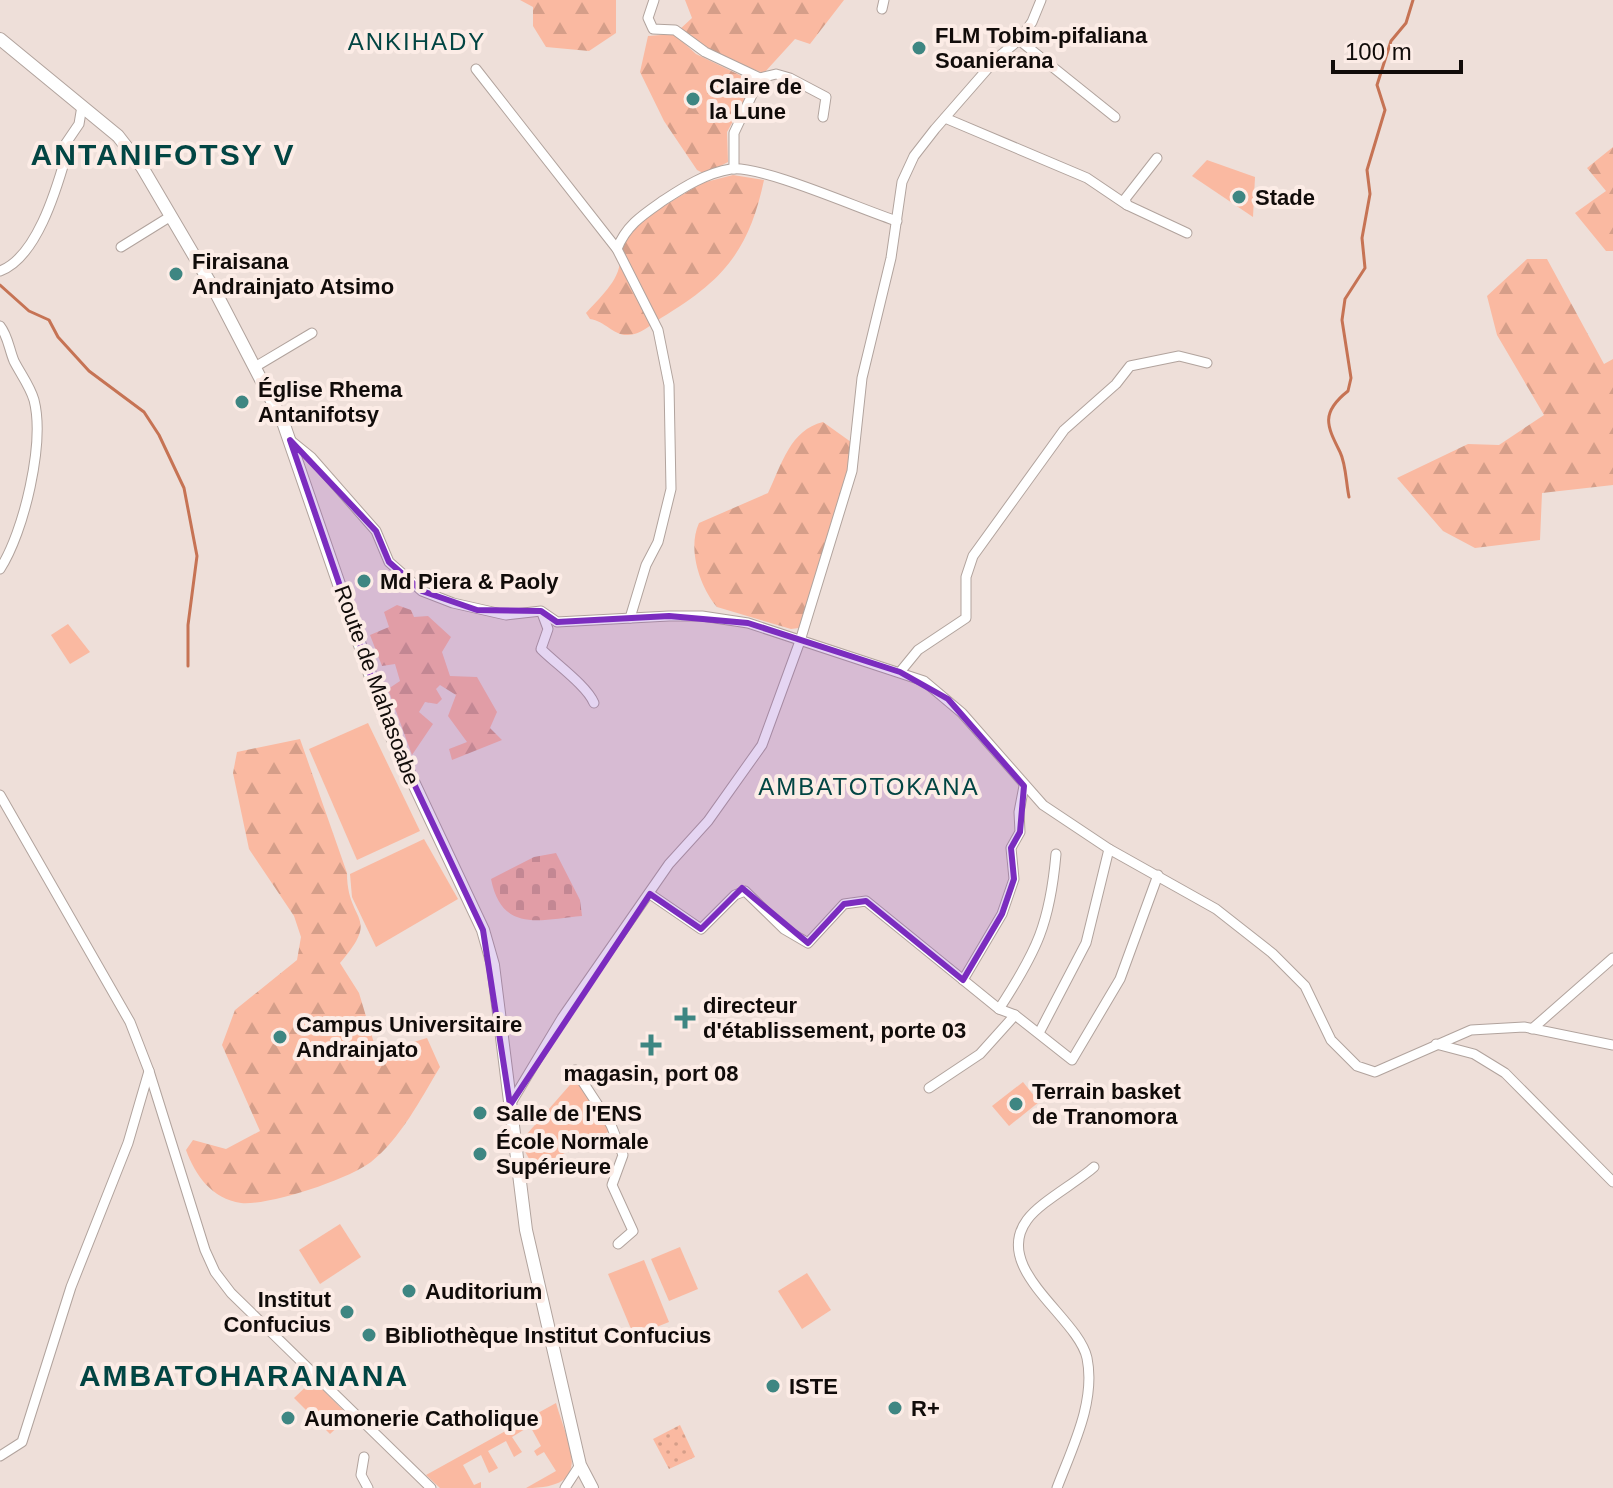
<svg xmlns="http://www.w3.org/2000/svg" width="1613" height="1488" viewBox="0 0 1613 1488" font-family="Arial,sans-serif">
	<style>
		.grass { fill: #fab9a1 }
		.forest { fill: url(#forest-firs) }
		.cemetery { fill: url(#cemetery-stones) }
		.park { fill: url(#park-dots) }
		.lines { fill: none; stroke-linecap: round; stroke-linejoin: round }
		.stream { stroke: #c67354; stroke-width: 3 }
		.minor-casing { stroke: #b1a39d; stroke-width: 11 }
		.tertiary-casing { stroke: #b1a39d; stroke-width: 14 }
		.minor { stroke: #fff; stroke-width: 9 }
		.tertiary { stroke: #fff; stroke-width: 12 }
		.marked { fill: #7b2cbf; fill-opacity: 0.2; stroke: #7b2cbf; stroke-width: 6; stroke-linejoin: round }
		.poi-dot { fill: #3e8682; stroke: #fcece6; stroke-width: 3 }
		.labels { text-anchor: middle; dominant-baseline: central; stroke-width: 8; stroke-linejoin: round; paint-order: stroke }
		.poi-label { font-size: 22px; font-weight: bold; fill: #110c0a; stroke: #fcece6; text-anchor: start }
		.street-label { font-size: 22px; fill: #110c0a; stroke: #fcece6 }
		.neighbourhood-label { font-size: 24px; letter-spacing: 2px; fill: #024543; stroke: #fcece6 }
		.district-label { font-size: 30px; font-weight: bold; letter-spacing: 2px; fill: #024543; stroke: #fcece6 }
	</style>
	<defs>
		<pattern id="forest-firs" width="22" height="20" patternUnits="userSpaceOnUse" patternTransform="scale(2)"><rect width="22" height="20" fill="#fab9a1"/><path d="M5 1l3.5 6h-7zM16 11l3.5 6h-7z" fill="#d59e89"/></pattern>
		<pattern id="cemetery-stones" width="16" height="16" patternUnits="userSpaceOnUse" patternTransform="scale(2)"><rect width="16" height="16" fill="#fab9a1"/><path d="M2 7V4a2 2 0 0 1 4 0v3zM10 15v-3a2 2 0 0 1 4 0v3z" fill="#d59e89"/></pattern>
		<pattern id="park-dots" width="8" height="8" patternUnits="userSpaceOnUse" patternTransform="scale(2)"><rect width="8" height="8" fill="#fab9a1"/><path d="M2 2h.1M6 6h.1" fill="none" stroke="#d59e89" stroke-width="1.8" stroke-linecap="round"/></pattern>
	</defs>
	<rect width="100%" height="100%" fill="#eedfd9"/>
	<!-- grass -->
	<g class="grass">
		<polygon points="1207,160 1255,177 1253,217 1192,176"/>
		<polygon points="68,624 90,652 70,664 51,635"/>
		<polygon points="368,723 420,831 357,860 309,749"/>
		<polygon points="424,839 458,899 376,947 352,897 350,874"/>
		<polygon points="576,1078 610,1131 534,1168 520,1142"/>
		<polygon points="1023,1082 1039,1102 1009,1126 992,1106"/>
		<polygon points="340,1224 361,1257 320,1284 299,1250"/>
		<polygon points="680,1247 698,1289 669,1301 651,1259"/>
		<polygon points="644,1260 669,1322 634,1336 608,1274"/>
		<polygon points="807,1273 831,1310 802,1329 778,1291"/>
		<polygon points="313,1380 349,1416 330,1434 294,1398"/>
		<path d="M 556,1403 C 569,1448 595,1488 526,1488 L 556,1471 L 544,1452 L 537,1456 L 534,1451 L 541,1446 L 530,1426 L 512,1437 L 522,1452 L 514,1457 L 506,1441 L 488,1451 L 498,1468 L 489,1473 L 481,1455 L 463,1465 L 474,1485 L 481,1482 L 481,1488 L 440,1488 L 426,1475 Z"/>
	</g>
	<!-- forest -->
	<g class="forest">
		<polygon points="520,0 616,0 616,33 589,51 546,47 533,26 533,7"/>
		<path d="M 685,0 L 844,0 L 810,44 L 795,39 L 764,73 C 733,63 706,48 679,30 L 692,18 Z"/>
		<polygon points="674,34 696,54 750,80 753,85 727,132 728,162 705,174 697,170 664,121 640,72 648,36"/>
		<polygon points="1613,147 1613,251 1606,251 1575,213 1606,191 1587,168"/>
		<path d="M 733,175 L 764,180 C 749,251 723,281 661,318 C 652,324 640,335 628,335 C 614,336 605,321 590,319 L 586,313 C 599,298 625,276 619,254 L 634,224 L 702,183 Z"/>
		<polygon points="1527,259 1547,259 1604,364 1613,359 1613,485 1542,493 1540,540 1475,548 1443,531 1397,478 1468,444 1499,445 1544,415 1497,335 1487,296"/>
		<path d="M 823,422 L 851,442 L 850,461 L 799,628 L 791,629 L 717,607 C 700,587 687,549 699,523 L 768,493 C 782,464 790,430 823,422 Z"/>
		<polygon points="397,605 411,610 414,617 428,616 451,637 442,652 450,676 477,677 497,712 490,728 502,740 452,760 449,749 467,742 448,716 456,695 440,685 436,689 442,699 437,704 425,702 419,712 433,724 412,755 388,689 400,681 395,664 382,666 370,635 389,627 384,612"/>
		<path d="M 300,739 L 347,873 C 347,924 382,914 340,963 L 359,993 L 377,1053 L 427,1038 L 440,1067 C 420,1100 401,1138 371,1162 C 349,1179 269,1206 241,1203 C 212,1199 195,1175 186,1150 L 193,1140 L 226,1149 L 260,1131 L 222,1045 L 235,1010 L 297,960 L 301,937 L 294,916 L 249,849 L 233,773 L 237,752 Z"/>
	</g>
	<!-- cemetery -->
	<path class="cemetery" d="M 556,853 L 580,900 L 582,916 C 539,920 502,933 491,879 L 534,857 Z"/>
	<!-- park -->
	<polygon class="park" points="680,1425 695,1457 669,1469 653,1439"/>
	<g class="lines">
		<!-- stream -->
		<g class="stream">
			<polyline points="0,285 29,311 49,320 58,337 89,371 144,412 159,435 184,488 197,556 188,625 188,666"/>
			<path d="M 1349,497 C 1346,483 1346,464 1340,452 C 1327,426 1320,413 1348,391 L 1351,378 L 1342,320 L 1345,299 L 1365,268 L 1362,238 L 1370,194 L 1367,170 L 1385,110 L 1377,85 L 1391,41 L 1406,23 L 1413,0"/>
		</g>
		<defs>
			<g id="minor">
				<polyline points="654,0 648,18 653,29 675,30 705,52 760,78 776,74 790,78 826,97 823,117"/>
				<polyline points="882,9 884,0"/>
				<polyline points="1019,40 1115,117"/>
				<polyline points="476,69 617,249 658,330 669,385 671,489 658,542 646,565 630,618"/>
				<polyline points="945,118 1087,178 1127,205 1125,199 1157,158"/>
				<polyline points="734,169 734,133 760,78"/>
				<polyline points="1127,205 1187,233"/>
				<polyline points="121,247 171,216"/>
				<path d="M 617,249 C 626,225 644,214 664,200 C 684,187 706,173 731,169 C 762,165 862,210 897,221"/>
				<path d="M 0,271 C 36,258 56,191 66,156 L 62,149 L 79,124 L 82,106"/>
				<path d="M 0,326 C 8,336 9,349 14,361 C 20,373 30,386 34,400 C 45,443 24,532 0,569"/>
				<polyline points="255,367 312,333"/>
				<polyline points="290,440 311,457 376,531 389,562 422,591 453,603 506,615 541,611 557,622 669,616 702,616 748,623 924,681 962,713 1043,805 1109,849 1216,909 1272,953 1305,986 1331,1040 1357,1066 1375,1072 1471,1030 1524,1027 1613,1045"/>
				<path d="M 542,613 L 548,629 L 541,649 C 556,664 587,686 594,703"/>
				<polyline points="900,672 918,650 966,618 966,577 973,556 1064,430 1116,384 1130,366 1179,356 1207,363"/>
				<polyline points="0,795 130,1022 149,1071 205,1250 215,1272 231,1293 431,1488"/>
				<polyline points="650,894 701,929 735,895 745,891 784,929 808,943 844,904 866,901 999,1009 1015,1015 1072,1060 1120,979 1158,875"/>
				<polyline points="963,980 1002,914 1014,879 1011,848 1020,832 1019,812 1024,786"/>
				<path d="M 999,1009 C 1037,951 1050,923 1056,854"/>
				<polyline points="1532,1029 1613,958"/>
				<polyline points="1039,1033 1086,943 1109,849"/>
				<polyline points="1436,1044 1474,1054 1505,1073 1613,1182"/>
				<polyline points="575,1070 611,1125 623,1155 612,1185 633,1231 618,1244"/>
				<polyline points="929,1088 980,1054 1015,1015"/>
				<polyline points="511,1103 562,1018 669,864 708,821 762,745 800,641 852,471 862,378 891,258 902,182 914,156 935,129 997,58 1019,40 1032,22 1041,0"/>
				<polyline points="0,1456 22,1442 71,1287 128,1143 149,1071"/>
				<polyline points="364,1457 361,1475 368,1488"/>
				<polyline points="565,1488 580,1465"/>
				<path d="M 1057,1488 C 1072,1448 1096,1402 1087,1358 C 1078,1317 991,1269 1027,1220 C 1040,1202 1076,1183 1094,1167"/>
			</g>
			<polyline id="tertiary" points="0,39 118,136 142,167 216,293 283,422 391,735 483,930 493,965 526,1230 580,1465 592,1488"/>
		</defs>
		<!-- minor casing -->
		<use href="#minor" class="minor-casing"/>
		<!-- tertiary casing -->
		<use href="#tertiary" class="tertiary-casing"/>
		<!-- minor -->
		<use href="#minor" class="minor"/>
		<!-- tertiary -->
		<use href="#tertiary" class="tertiary"/>
	</g>
	<!-- marked area -->
	<path class="marked" d="M 290,440 L 376,531 L 389,562 L 422,591 L 477,610 L 541,611 L 557,622 L 669,616 L 748,623 L 900,672 L 948,699 L 1024,786 L 1020,832 L 1011,848 L 1014,879 L 1002,914 L 963,980 L 866,901 L 844,904 L 808,943 L 742,888 L 701,929 L 650,894 L 510,1105 L 483,930 L 391,735 Z"/>
	<!-- markers -->
	<g class="poi-dot">
		<circle cx="919" cy="48" r="8"/>
		<circle cx="693" cy="99" r="8"/>
		<circle cx="1239" cy="197" r="8"/>
		<circle cx="176" cy="274" r="8"/>
		<circle cx="242" cy="402" r="8"/>
		<circle cx="364" cy="581" r="8"/>
		<path d="M681 1006h8v8h8v8h-8v8h-8v-8h-8v-8h8z"/>
		<circle cx="280" cy="1037" r="8"/>
		<path d="M647 1033h8v8h8v8h-8v8h-8v-8h-8v-8h8z"/>
		<circle cx="1016" cy="1104" r="8"/>
		<circle cx="480" cy="1113" r="8"/>
		<circle cx="480" cy="1154" r="8"/>
		<circle cx="409" cy="1291" r="8"/>
		<circle cx="347" cy="1312" r="8"/>
		<circle cx="369" cy="1335" r="8"/>
		<circle cx="773" cy="1386" r="8"/>
		<circle cx="895" cy="1408" r="8"/>
		<circle cx="288" cy="1418" r="8"/>
	</g>
	<g class="labels">
		<!-- poi labels -->
		<g class="poi-label">
			<text x="935" y="35">FLM Tobim-pifaliana<tspan x="935" dy="25">Soanierana</tspan></text>
			<text x="709" y="86">Claire de<tspan x="709" dy="25">la Lune</tspan></text>
			<text x="1255" y="197">Stade</text>
			<text x="192" y="261">Firaisana<tspan x="192" dy="25">Andrainjato Atsimo</tspan></text>
			<text x="258" y="389">Église Rhema<tspan x="258" dy="25">Antanifotsy</tspan></text>
			<text x="380" y="581">Md Piera &amp; Paoly</text>
			<text x="703" y="1005">directeur<tspan x="703" dy="25">d'établissement, porte 03</tspan></text>
			<text x="296" y="1024">Campus Universitaire<tspan x="296" dy="25">Andrainjato</tspan></text>
			<text x="651" y="1073" text-anchor="middle">magasin, port 08</text>
			<text x="1032" y="1091">Terrain basket<tspan x="1032" dy="25">de Tranomora</tspan></text>
			<text x="496" y="1113">Salle de l'ENS</text>
			<text x="496" y="1141">École Normale<tspan x="496" dy="25">Supérieure</tspan></text>
			<text x="425" y="1291">Auditorium</text>
			<text x="331" y="1299" text-anchor="end">Institut<tspan x="331" dy="25">Confucius</tspan></text>
			<text x="385" y="1335">Bibliothèque Institut Confucius</text>
			<text x="789" y="1386">ISTE</text>
			<text x="911" y="1408">R+</text>
			<text x="304" y="1418">Aumonerie Catholique</text>
		</g>
		<!-- street labels -->
		<g class="street-label">
			<text transform="translate(377 685) rotate(70)">Route de Mahasoabe</text>
		</g>
		<!-- neighbourhood labels -->
		<g class="neighbourhood-label">
			<text x="417" y="41">ANKIHADY</text>
			<text x="869" y="786">AMBATOTOKANA</text>
		</g>
		<!-- district labels -->
		<g class="district-label">
			<text x="163" y="154">ANTANIFOTSY V</text>
			<text x="244" y="1375">AMBATOHARANANA</text>
		</g>
	</g>
	<!-- scale -->
	<path d="M1333 60v12h128v-12" fill="none" stroke="#110c0a" stroke-width="4"/>
	<text x="1345" y="60" font-size="24" fill="#110c0a" stroke="#fcece6" stroke-width="6" paint-order="stroke">100 m</text>
</svg>
